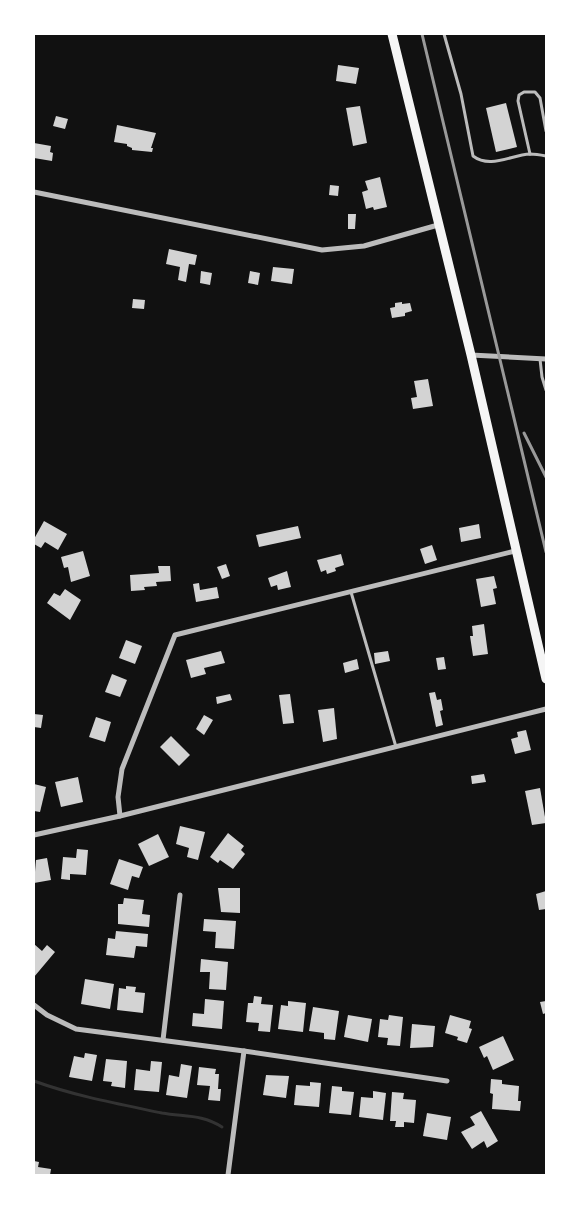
<svg xmlns="http://www.w3.org/2000/svg" width="580" height="1209" viewBox="0 0 580 1209" font-family="Quicksand,sans-serif">
	<style>
		.lines { fill: none; stroke-linecap: round; stroke-linejoin: round }
		.stream { stroke: #333; stroke-width: 3 }
		.building { fill: #d3d3d3 }
		.service { stroke: #bcbcbc; stroke-width: 3 }
		.minor { stroke: #bcbcbc; stroke-width: 5 }
		.primary { stroke: #f5f5f5; stroke-width: 9 }
		.rail { stroke: #9a9a9a; stroke-width: 3 }
	</style>
	<rect width="100%" height="100%" fill="#111"/>
	<g class="lines">
		<!-- stream -->
		<path class="stream" d="M 34,1081 C 75,1096 119,1104 162,1113 C 184,1117 202,1114 222,1127"/>
	</g>
	<!-- building -->
	<g class="building">
		<polygon points="338,65 359,68 356,84 336,81"/>
		<polygon points="506,103 517,147 496,152 486,108"/>
		<polygon points="360,106 367,143 353,146 346,108"/>
		<polygon points="56,116 68,119 65,129 53,126"/>
		<polygon points="117,125 156,133 151,148 153,148 152,152 132,150 132,148 127,146 127,144 114,142"/>
		<polygon points="34,143 51,146 50,152 53,153 52,161 34,158"/>
		<polygon points="380,177 387,207 374,210 373,207 366,209 362,192 368,190 365,181"/>
		<polygon points="330,185 339,186 338,196 329,195"/>
		<polygon points="348,214 356,214 355,229 348,229"/>
		<polygon points="169,249 197,255 195,265 189,264 186,282 178,280 180,267 166,264"/>
		<polygon points="273,267 294,269 292,284 271,281"/>
		<polygon points="201,271 212,273 210,285 200,283"/>
		<polygon points="250,271 260,273 258,285 248,283"/>
		<polygon points="133,299 145,300 144,309 132,308"/>
		<polygon points="402,302 402,304 410,303 412,311 405,313 405,316 392,318 390,308 395,307 395,303"/>
		<polygon points="428,379 433,406 413,409 411,398 417,397 414,381"/>
		<polygon points="44,521 67,534 58,550 45,542 41,548 34,544 34,539"/>
		<polygon points="479,524 481,538 461,542 459,528"/>
		<polygon points="298,526 301,538 259,547 256,535"/>
		<polygon points="432,545 437,560 425,564 420,549"/>
		<polygon points="83,551 90,576 71,582 68,567 64,568 61,557"/>
		<polygon points="341,554 344,565 335,568 336,571 327,574 326,570 321,572 317,560"/>
		<polygon points="226,564 230,576 222,579 217,567"/>
		<polygon points="158,566 170,566 171,581 156,582 157,586 144,587 145,590 131,591 130,575 159,573"/>
		<polygon points="287,571 291,587 278,590 277,585 271,587 268,578"/>
		<polygon points="494,576 497,588 493,589 496,604 481,607 476,579"/>
		<polygon points="199,583 200,590 217,587 219,598 196,602 193,584"/>
		<polygon points="65,589 81,600 70,620 47,603 54,593 60,596"/>
		<polygon points="484,624 488,654 473,656 470,636 473,636 472,626"/>
		<polygon points="126,640 142,646 135,664 119,658"/>
		<polygon points="221,651 225,663 204,668 206,674 191,678 186,660"/>
		<polygon points="388,651 390,661 375,664 374,653"/>
		<polygon points="444,657 446,669 438,670 436,658"/>
		<polygon points="357,659 359,669 345,673 343,663"/>
		<polygon points="112,674 127,680 120,697 105,692"/>
		<polygon points="435,692 437,700 441,699 443,710 440,711 443,725 436,727 429,693"/>
		<polygon points="230,694 232,700 217,704 216,697"/>
		<polygon points="290,694 294,723 283,724 279,695"/>
		<polygon points="334,708 337,739 323,742 318,710"/>
		<polygon points="34,714 43,715 41,728 34,727"/>
		<polygon points="204,715 213,720 204,735 196,729"/>
		<polygon points="96,717 111,722 105,742 89,737"/>
		<polygon points="526,730 531,750 515,754 511,739 518,737 517,732"/>
		<polygon points="171,736 190,755 179,766 160,747"/>
		<polygon points="484,774 486,782 472,784 471,776"/>
		<polygon points="78,777 83,802 61,807 55,782"/>
		<polygon points="34,784 46,787 40,812 34,811"/>
		<polygon points="540,788 546,823 532,825 525,791"/>
		<polygon points="180,826 205,832 198,860 187,857 189,848 176,844"/>
		<polygon points="228,833 244,846 241,850 245,854 233,869 220,860 218,863 210,857"/>
		<polygon points="158,834 169,857 149,866 138,844"/>
		<polygon points="77,849 88,850 86,875 70,874 70,880 61,879 63,857 76,858"/>
		<polygon points="47,858 51,880 34,883 36,860"/>
		<polygon points="119,859 143,867 139,878 132,876 128,890 110,884"/>
		<polygon points="218,888 240,888 240,913 221,912"/>
		<polygon points="546,891 546,909 539,910 536,894"/>
		<polygon points="124,898 144,900 142,914 150,915 149,927 118,924 118,904 123,904"/>
		<polygon points="204,919 236,921 234,949 215,948 216,932 203,931"/>
		<polygon points="116,931 148,934 147,947 136,946 134,958 106,955 108,938 115,939"/>
		<polygon points="34,944 42,951 47,945 55,952 34,977"/>
		<polygon points="201,959 228,962 226,990 209,989 210,972 200,972"/>
		<polygon points="85,979 114,984 110,1009 81,1004"/>
		<polygon points="126,986 136,987 135,992 145,993 143,1013 117,1010 119,988 126,989"/>
		<polygon points="254,996 262,997 261,1004 273,1005 270,1032 258,1031 259,1023 246,1022 248,1003 253,1003"/>
		<polygon points="205,999 224,1001 222,1029 192,1026 193,1013 204,1014"/>
		<polygon points="288,1001 306,1003 303,1032 278,1029 281,1005 288,1006"/>
		<polygon points="546,1001 546,1013 543,1014 540,1002"/>
		<polygon points="313,1007 339,1011 335,1040 324,1039 324,1033 309,1031"/>
		<polygon points="348,1015 372,1019 368,1042 344,1037"/>
		<polygon points="389,1015 403,1017 400,1046 387,1045 388,1038 378,1037 380,1019 388,1020"/>
		<polygon points="450,1015 471,1021 469,1028 472,1029 467,1043 457,1040 458,1037 445,1033"/>
		<polygon points="412,1024 435,1026 433,1047 410,1048"/>
		<polygon points="503,1036 514,1060 493,1070 487,1056 484,1058 479,1047"/>
		<polygon points="85,1053 97,1055 92,1081 69,1077 74,1056 84,1058"/>
		<polygon points="106,1059 127,1061 125,1088 111,1086 112,1082 103,1081"/>
		<polygon points="151,1061 162,1062 159,1092 134,1090 136,1069 150,1071"/>
		<polygon points="181,1064 192,1066 187,1098 166,1095 169,1075 179,1077"/>
		<polygon points="199,1067 216,1069 215,1074 219,1074 218,1089 221,1089 220,1101 208,1100 210,1086 197,1085"/>
		<polygon points="266,1075 289,1076 286,1098 263,1095"/>
		<polygon points="491,1079 502,1080 502,1084 519,1086 518,1101 521,1101 520,1111 492,1109 493,1094 490,1093"/>
		<polygon points="310,1082 321,1083 319,1107 294,1105 296,1085 310,1086"/>
		<polygon points="332,1086 342,1087 342,1091 354,1092 351,1115 329,1113"/>
		<polygon points="373,1091 386,1093 383,1120 359,1117 361,1097 373,1098"/>
		<polygon points="392,1092 404,1093 403,1099 416,1100 414,1123 404,1122 404,1127 395,1127 396,1121 390,1121"/>
		<polygon points="481,1111 498,1141 487,1148 484,1141 472,1149 461,1132 475,1125 470,1117"/>
		<polygon points="427,1113 451,1117 447,1140 423,1136"/>
		<polygon points="34,1161 39,1162 38,1167 51,1169 50,1175 34,1175"/>
	</g>
	<g class="lines">
		<!-- service -->
		<g class="service">
			<path d="M 444,34 L 461,94 L 473,156 C 490,169 511,155 530,154 C 536,154 541,155 546,156"/>
			<polyline points="530,154 518,101 519,95 524,92 535,92 540,98 546,131"/>
			<polyline points="540,359 542,377 546,390"/>
			<polyline points="351,592 396,747"/>
		</g>
		<!-- minor -->
		<g class="minor">
			<polyline points="34,192 322,250 364,246 438,225"/>
			<polyline points="471,355 546,359"/>
			<polyline points="120,816 118,797 122,769 175,635 515,551"/>
			<polyline points="34,835 120,816 546,709"/>
			<polyline points="34,1005 47,1015 76,1029 244,1051 447,1081"/>
			<polyline points="163,1040 180,895"/>
			<polyline points="228,1175 244,1051"/>
		</g>
		<!-- primary -->
		<polyline class="primary" points="392,34 471,355 546,679"/>
		<!-- rail -->
		<g class="rail">
			<polyline points="422,34 546,552"/>
			<polyline points="524,433 546,477"/>
		</g>
	</g>
	<!-- border -->
	<rect width="580" height="1209" fill="none" stroke="#ffffff" stroke-width="70"/>
</svg>
